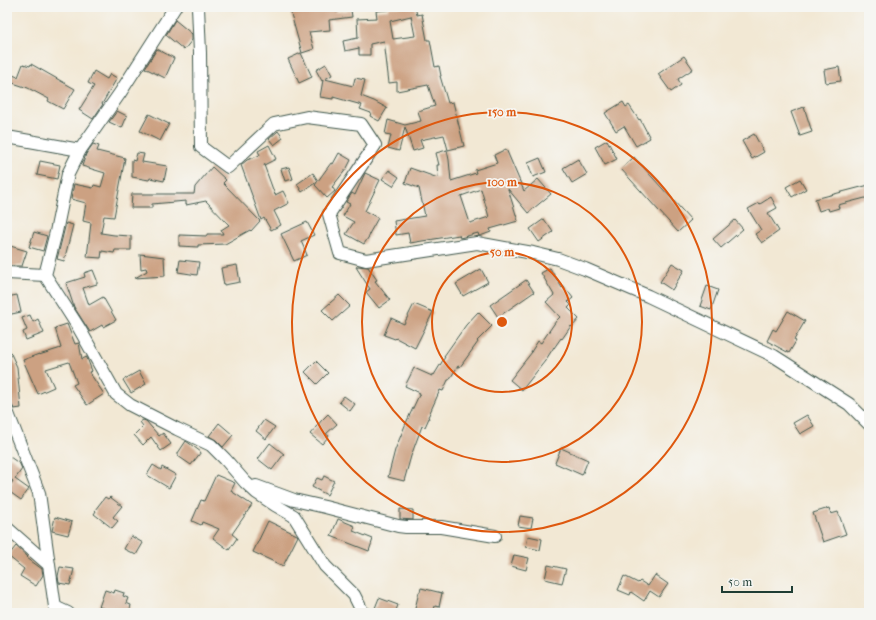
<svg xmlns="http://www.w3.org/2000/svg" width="876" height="620" viewBox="0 0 876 620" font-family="'IM FELL French Canon',serif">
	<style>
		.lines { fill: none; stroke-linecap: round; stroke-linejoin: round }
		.stream { stroke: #62c5e0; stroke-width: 3 }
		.building { fill: #cca182; fill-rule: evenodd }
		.minor-casing { stroke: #3f574c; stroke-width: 14 }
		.minor { stroke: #fff; stroke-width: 12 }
		.ring { fill: none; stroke: #de580e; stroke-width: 2 }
		.centre { fill: #de580e; stroke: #f6f6f2; stroke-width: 2 }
		.ring-label { font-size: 12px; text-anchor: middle; font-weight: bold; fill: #de580e; stroke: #f6f6f2; stroke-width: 3.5; stroke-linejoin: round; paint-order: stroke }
	</style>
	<rect width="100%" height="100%" fill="#f6f6f2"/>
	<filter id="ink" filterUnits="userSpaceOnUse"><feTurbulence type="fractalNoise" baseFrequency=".025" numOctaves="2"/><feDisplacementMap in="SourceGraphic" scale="8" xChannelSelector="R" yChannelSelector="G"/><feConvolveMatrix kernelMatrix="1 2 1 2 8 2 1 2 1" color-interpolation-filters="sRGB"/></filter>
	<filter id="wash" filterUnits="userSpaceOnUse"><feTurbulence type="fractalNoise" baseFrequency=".012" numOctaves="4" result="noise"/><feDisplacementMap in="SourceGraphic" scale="16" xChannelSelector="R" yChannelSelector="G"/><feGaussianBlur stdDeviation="0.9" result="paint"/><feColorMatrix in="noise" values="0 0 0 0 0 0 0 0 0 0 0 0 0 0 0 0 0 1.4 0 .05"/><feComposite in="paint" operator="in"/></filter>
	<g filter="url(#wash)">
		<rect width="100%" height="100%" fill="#f2e8d4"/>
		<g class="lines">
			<!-- stream -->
			<polyline class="stream" points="7,612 8,613"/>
		</g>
		<g id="blocks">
			<!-- building -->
			<g class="building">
				<polygon points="289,7 336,7 336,12 351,10 352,17 329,20 330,30 309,32 314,49 302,53"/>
				<path d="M 389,7 L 415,7 L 417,15 L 422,14 L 427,40 L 430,40 L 435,67 L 439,66 L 441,76 L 440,76 L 448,103 L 453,102 L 464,146 L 448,150 L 444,135 L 420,140 L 423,148 L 413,151 L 405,127 L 399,151 L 388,148 L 391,135 L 385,134 L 388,120 L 405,125 L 421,121 L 418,111 L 435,106 L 428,85 L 397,91 L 397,82 L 389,83 L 384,41 L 370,44 L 370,55 L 359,55 L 359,48 L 345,51 L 343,41 L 358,38 L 357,19 L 377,18 L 376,11 L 389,10 ZM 411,16 L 415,36 L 393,39 L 390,21 Z"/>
				<polygon points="175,20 192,34 192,40 184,50 166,35"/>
				<polygon points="157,49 174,58 165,78 145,68"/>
				<polygon points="301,53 312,77 299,83 288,59"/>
				<polygon points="684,56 693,69 678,79 681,85 671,92 658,74"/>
				<polygon points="23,64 30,66 31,64 75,89 63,109 48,101 49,99 28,88 7,81 7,73 18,77"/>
				<polygon points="326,64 332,75 325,79 353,86 355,78 365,80 361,96 374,101 387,108 379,121 370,116 371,113 360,109 362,105 333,97 333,99 320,97 323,80 322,81 316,70"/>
				<polygon points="839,67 841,81 826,83 824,70"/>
				<polygon points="94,71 107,79 110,74 117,78 102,104 103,104 93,119 79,110 94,86 88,83"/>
				<polygon points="623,102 626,107 629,105 639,120 640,119 650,138 636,146 624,126 616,131 605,113"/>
				<polygon points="804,107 812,132 800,136 791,112"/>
				<polygon points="117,111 127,116 122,128 109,122"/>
				<polygon points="149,114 169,124 160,141 140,131"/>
				<polygon points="278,131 283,138 274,145 269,139"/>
				<polygon points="754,134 764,152 752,159 742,141"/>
				<polygon points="607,140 617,159 605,165 595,147"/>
				<polygon points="93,144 99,146 97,151 125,158 114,217 104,216 101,233 114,235 131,236 131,250 115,250 114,253 102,251 101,258 87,257 91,223 83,221 86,203 71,199 74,184 93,188 94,185 101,187 105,173 82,166 86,154"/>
				<polygon points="269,145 276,159 264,165 275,195 283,191 289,203 274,211 281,225 271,230 264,218 261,220 241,165 247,160 260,155 258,151"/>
				<path d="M 506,149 L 524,191 L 538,179 L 551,194 L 528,213 L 508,189 L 518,221 L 490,229 L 491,232 L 480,236 L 479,236 L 478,233 L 460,238 L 459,235 L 410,243 L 408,233 L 396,235 L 394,221 L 425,216 L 419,188 L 405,183 L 410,168 L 438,178 L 437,165 L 439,165 L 436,153 L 447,150 L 449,160 L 451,181 L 476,173 L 475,170 L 497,163 L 494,155 ZM 481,189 L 489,217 L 470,223 L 461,196 Z"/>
				<polygon points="137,153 144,154 142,162 167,166 164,181 150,178 149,180 132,177 132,160 135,161"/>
				<polygon points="339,153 351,160 347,168 332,187 335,191 327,198 315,185 331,163 333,164"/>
				<polygon points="634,157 691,220 678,232 621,169"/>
				<polygon points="540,158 546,172 533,177 528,163"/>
				<polygon points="578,159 587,174 572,183 563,168"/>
				<polygon points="40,161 60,165 57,179 37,175"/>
				<polygon points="212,167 226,180 223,183 260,221 251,231 250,230 225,244 198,245 198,247 179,246 179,235 207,236 207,234 223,234 221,230 229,225 206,201 186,205 186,201 152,204 152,208 131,208 132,194 194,194 195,187"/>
				<polygon points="289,167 293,179 285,181 281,169"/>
				<polygon points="389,170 399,177 393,186 382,179"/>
				<polygon points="313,173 318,181 302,192 297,184"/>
				<polygon points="365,173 380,180 365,211 378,218 369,234 370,235 364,244 346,234 354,222 343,216 350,204 346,202 352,193 355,195"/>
				<polygon points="800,179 806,189 792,197 786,187"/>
				<polygon points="869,185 869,197 838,205 839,208 829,211 828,208 819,211 815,199"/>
				<polygon points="771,197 777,208 768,213 779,231 762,243 755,234 761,230 748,209 759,203 760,204"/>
				<polygon points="544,219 553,232 539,242 530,229"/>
				<polygon points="735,220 743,229 721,248 713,239"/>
				<polygon points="307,222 314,235 301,241 307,255 294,261 281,234"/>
				<polygon points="66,223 73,225 64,261 57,259"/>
				<polygon points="34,232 47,236 43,251 29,247"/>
				<polygon points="7,245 27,251 22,266 13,266 7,264"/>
				<polygon points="140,254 164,257 165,276 135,278 147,271 146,268 141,269"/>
				<polygon points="180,260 199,262 197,275 178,272"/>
				<polygon points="672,263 684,270 672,290 660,282"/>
				<polygon points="237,265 240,282 224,285 221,268"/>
				<polygon points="358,266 368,267 377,280 375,281 390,300 379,308 366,292 370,289 356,267"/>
				<polygon points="550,268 562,288 564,286 573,298 568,302 571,305 568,308 579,319 572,327 571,326 562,339 561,338 554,348 554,347 545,361 522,390 510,380 532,352 531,352 538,341 541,343 556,321 560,317 546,302 554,295 541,273"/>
				<polygon points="481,269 488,282 463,296 456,284"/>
				<polygon points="93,270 97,280 97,284 83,288 89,305 103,297 116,320 103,327 102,325 90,332 74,307 66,283 85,277 84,273"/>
				<polygon points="526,280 534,292 498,317 490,305"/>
				<polygon points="707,286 718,290 711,310 700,306"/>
				<polygon points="17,295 21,312 7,315 7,297"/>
				<polygon points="339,295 350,306 333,321 322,310"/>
				<polygon points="414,304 433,312 415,348 396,338 395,339 384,335 391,318 404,324"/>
				<polygon points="788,311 805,321 794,340 796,341 789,353 767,341 773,329 776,331"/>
				<polygon points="478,312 492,326 477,341 478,342 460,367 458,366 449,380 448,380 443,391 440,390 428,417 429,418 425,427 422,426 411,456 404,481 388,477 395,450 406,423 420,393 405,386 414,368 432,376 432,374 434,375 445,357 444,356 466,325"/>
				<polygon points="30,315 33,322 38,319 44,333 26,340 23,332 27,330 22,318"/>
				<polygon points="67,324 75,344 79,343 82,359 87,357 87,358 92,371 89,372 104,394 87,405 73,385 77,383 69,362 46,369 54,387 38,394 23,360 39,354 39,355 61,348 55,328"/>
				<polygon points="7,345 17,367 21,408 14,409 12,405 8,404 7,392"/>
				<polygon points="316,361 328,373 317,384 305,372"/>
				<polygon points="139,371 146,384 131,393 123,380"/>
				<polygon points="344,396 355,404 350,411 339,402"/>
				<polygon points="328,414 337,424 326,434 329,436 322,444 310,434 322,420"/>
				<polygon points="807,415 814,426 800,434 793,423"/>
				<polygon points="143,420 146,421 159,436 163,433 171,444 161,451 151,437 143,445 134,435 143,426 140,422"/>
				<polygon points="264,420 275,427 266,439 256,431"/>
				<polygon points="219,423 233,435 223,447 216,440 209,436"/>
				<polygon points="186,441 201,452 191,465 178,456 178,453"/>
				<polygon points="270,443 284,454 272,470 258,459"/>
				<polygon points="561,448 588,460 582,475 555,463"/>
				<polygon points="10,457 20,464 22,469 15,479 29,489 21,500 7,490 13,481 7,477 7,462"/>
				<polygon points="153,465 161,470 162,467 176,475 169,488 147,475"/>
				<polygon points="216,475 235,483 231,491 252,505 232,534 237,538 229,550 213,538 219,529 202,522 201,525 192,521 201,500 204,501"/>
				<polygon points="324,476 334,481 327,495 312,487 317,478 322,480"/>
				<polygon points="105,497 108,499 110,497 122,506 113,517 118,521 112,528 94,514 96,511 95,510"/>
				<polygon points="829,508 831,514 838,512 846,534 823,542 813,513"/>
				<polygon points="400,509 413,510 413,520 400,519"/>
				<polygon points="520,516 533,518 531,528 518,526"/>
				<polygon points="55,517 72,522 68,535 52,531"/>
				<polygon points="338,519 355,526 353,531 373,539 369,551 331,536"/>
				<polygon points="268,521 297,535 298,536 283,566 253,552"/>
				<polygon points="131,536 143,543 136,555 124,549"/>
				<polygon points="528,536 542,539 540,550 526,547"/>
				<polygon points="16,546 28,557 27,558 42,569 43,575 36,586 20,576 24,569 8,556"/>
				<polygon points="514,555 529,558 526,570 511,566"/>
				<polygon points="548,565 566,569 562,583 545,579"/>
				<polygon points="60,567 74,569 70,585 59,583 58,576"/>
				<polygon points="655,575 668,584 659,597 650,591 644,601 631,592 630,595 618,590 624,576 638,583 640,581 648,586"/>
				<polygon points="421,588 442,593 439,607 435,606 433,613 414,613 419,592 420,592"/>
				<polygon points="105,590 114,593 115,590 124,593 123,596 128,598 126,603 131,605 129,613 108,613 109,610 99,607"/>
				<polygon points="379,598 398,605 395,613 373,613"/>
			</g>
		</g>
	</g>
	<g filter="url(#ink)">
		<use href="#blocks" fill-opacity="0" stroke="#3f574c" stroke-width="1"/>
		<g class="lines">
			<defs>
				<g id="minor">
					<polyline points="175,7 120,93 80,150 68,174 56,232 45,275 79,328 116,394 130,405 177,429 211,445 225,459 245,482 257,493 275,505 294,516 325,566 354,595 363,613"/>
					<polyline points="198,7 200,53 201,147 228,167 274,124 307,117 361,124 375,145 329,214 340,253 366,260 477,243 533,253 558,259 585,269 648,296 774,356 849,404 869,424"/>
					<polyline points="7,137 80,150"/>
					<polyline points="7,273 45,275"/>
					<polyline points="7,411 39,493 49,565 55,607 68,613"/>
					<polyline points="256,486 294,500 325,507 398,526 406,527 441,527 495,536"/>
					<polyline points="7,528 49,565"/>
				</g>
			</defs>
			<!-- minor casing -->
			<use href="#minor" class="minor-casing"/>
			<!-- minor -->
			<use href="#minor" class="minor"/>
		</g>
	</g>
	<!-- distance rings -->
	<g class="ring">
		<circle cx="502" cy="322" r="70"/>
		<circle cx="502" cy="322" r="140"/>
		<circle cx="502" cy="322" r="210"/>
	</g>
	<circle cx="502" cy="322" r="6" class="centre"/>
	<g class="ring-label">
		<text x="502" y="116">150 m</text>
		<text x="502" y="186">100 m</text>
		<text x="502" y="256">50 m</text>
	</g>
	<!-- margin -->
	<rect width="876" height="620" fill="none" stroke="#f6f6f2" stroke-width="24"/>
	<!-- scale -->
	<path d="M722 586v6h70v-6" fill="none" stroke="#1f3d34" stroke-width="2"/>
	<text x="728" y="586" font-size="12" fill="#1f3d34" stroke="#f6f6f2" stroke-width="3" paint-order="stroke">50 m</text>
</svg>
